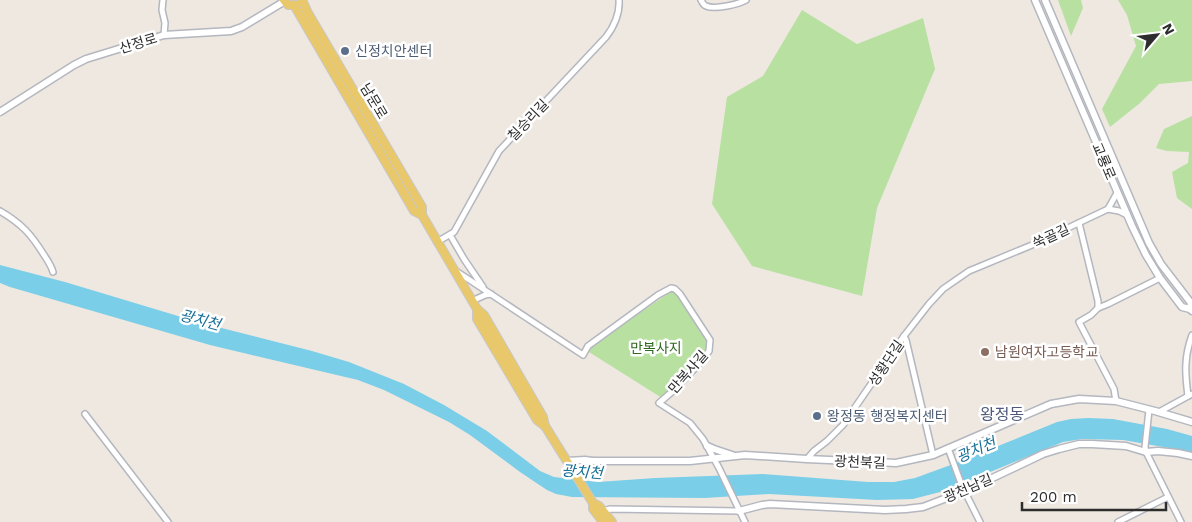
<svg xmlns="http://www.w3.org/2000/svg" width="1192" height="522" viewBox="0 0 1192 522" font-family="'Work Sans','Noto Sans KR',sans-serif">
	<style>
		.green { fill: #b8e0a1 }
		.water { fill: #7bcee8 }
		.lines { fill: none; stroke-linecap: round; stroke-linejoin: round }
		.minor-casing { stroke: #b4b7bf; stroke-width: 8 }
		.tertiary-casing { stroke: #b4b7bf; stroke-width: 9 }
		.primary-casing { stroke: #c8c8c8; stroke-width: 10 }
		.minor { stroke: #fff; stroke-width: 5 }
		.tertiary { stroke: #fff; stroke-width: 6 }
		.primary { stroke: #e9c86b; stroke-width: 8 }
		.service-dot { fill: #5c6f8a; stroke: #fff; stroke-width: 2 }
		.education-dot { fill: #8d6e63; stroke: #fff; stroke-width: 2 }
		.labels { text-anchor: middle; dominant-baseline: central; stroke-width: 5; stroke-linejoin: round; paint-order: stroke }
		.street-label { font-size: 14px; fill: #2d2d2d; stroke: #fff }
		.service-label { font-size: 14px; fill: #4e5e75; stroke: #fff; text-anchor: start }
		.park-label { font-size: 14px; fill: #316820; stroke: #fff }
		.education-label { font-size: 14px; fill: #785e54; stroke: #fff; text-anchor: start }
		.water-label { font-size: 15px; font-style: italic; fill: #166f98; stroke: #fff }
		.quarter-label { font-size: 16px; fill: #50597c; stroke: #fff }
	</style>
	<rect width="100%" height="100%" fill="#eee8e1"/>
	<!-- green -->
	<g class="green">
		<polygon points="1058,0 1081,0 1083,8 1071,36"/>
		<polygon points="1118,0 1192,0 1192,81 1159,84 1140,103 1110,127 1102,109 1136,46 1127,15"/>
		<polygon points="802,10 857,44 923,18 935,69 877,208 862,296 752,266 712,204 727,97 763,76"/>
		<polygon points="1192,116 1192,209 1177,198 1172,172 1188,163 1189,152 1167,151 1156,148 1164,129"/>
		<polygon points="672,291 676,292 708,340 708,345 701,357 662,398 589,352 592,345"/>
	</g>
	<!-- water -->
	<polygon class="water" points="0,265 65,282 198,322 312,351 349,362 404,384 444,405 487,431 540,471 554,477 598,482 655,478 763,474 868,482 894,482 915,478 967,459 1003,444 1057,422 1071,419 1088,418 1113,419 1167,429 1192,436 1192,452 1123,440 1082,439 1063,442 944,491 913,499 877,500 769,494 705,498 572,497 556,494 547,490 520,472 470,435 449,422 384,390 358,380 210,345 10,287 0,283"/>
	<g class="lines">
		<defs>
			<g id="minor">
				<polyline points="163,0 162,10 165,23 164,35"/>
				<path d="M 701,0 C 703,3 703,5 706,6 C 715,10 739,4 746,0"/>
				<polyline points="1108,209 1117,193"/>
				<path d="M 0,211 C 22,224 31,234 44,255 C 48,261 51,265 53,272"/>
				<polyline points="1079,223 1098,301 1098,308"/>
				<polyline points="450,235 464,259 483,287"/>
				<path d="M 437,242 L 454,232 L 499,151 L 606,37 C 614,27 620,13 619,0"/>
				<polyline points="456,271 583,355 588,346 658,295 671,288 675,289 680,294 710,340 709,351 702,361 674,390 659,403 690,423 703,439 719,468 745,522"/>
				<polyline points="472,301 485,295 491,294"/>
				<polyline points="904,336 906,340 933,455"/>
				<path d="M 1188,396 C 1185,373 1184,357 1192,335"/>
				<polyline points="1116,401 1114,389 1079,322 1091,315 1098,308 1108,304 1160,278"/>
				<polyline points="1149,410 1145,447 1146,452 1181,522"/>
				<polyline points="1159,412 1192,394"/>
				<polyline points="85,414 168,522"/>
				<polyline points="948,448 962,486 980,522"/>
				<polyline points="807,459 814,451 827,441 843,425 904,336 929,304 943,289 969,271 1032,245 1108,209 1119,211 1127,215"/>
				<polyline points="603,511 610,509 739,511"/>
				<polyline points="1118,522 1168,497"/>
			</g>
			<g id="tertiary">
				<polyline points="1035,0 1132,226 1146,255 1160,278 1182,307 1190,309 1192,311"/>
				<polyline points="1045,0 1149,243 1161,264 1191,303 1190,309"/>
				<polyline points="0,112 74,65 86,59 164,35 231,31 242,27 285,1"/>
				<polyline points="707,446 714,449 732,455"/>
				<polyline points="567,461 585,460 592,461 690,461 745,455 807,459 896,463 933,455 1051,404 1079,399 1116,401 1155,411 1192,422"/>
				<polyline points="576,475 583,466 592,461"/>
				<polyline points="739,511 762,505 770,504 885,510 906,509 923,507 965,491 1043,454 1059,449 1079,444 1092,444 1126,446 1146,452 1158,451 1178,453 1192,456"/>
			</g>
			<g id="primary">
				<polyline points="284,0 288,5 296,5"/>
				<polyline points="302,0 308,13 422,207 422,215 477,309 484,315 543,417 545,426 593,503 593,509 603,522"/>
				<polyline points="294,5 414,211 422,215"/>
				<polyline points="477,309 477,319 537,420 545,426"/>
				<polyline points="593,503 599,506 612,522"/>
			</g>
		</defs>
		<!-- minor casing -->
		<use href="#minor" class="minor-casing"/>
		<!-- tertiary casing -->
		<use href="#tertiary" class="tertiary-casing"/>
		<!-- primary casing -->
		<use href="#primary" class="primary-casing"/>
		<!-- minor -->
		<use href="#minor" class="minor"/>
		<!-- tertiary -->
		<use href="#tertiary" class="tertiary"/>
		<!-- primary -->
		<use href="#primary" class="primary"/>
	</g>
	<!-- markers -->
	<g class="service-dot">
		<circle cx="345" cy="51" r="5"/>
		<circle cx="817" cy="416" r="5"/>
	</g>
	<circle class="education-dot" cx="985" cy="352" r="5"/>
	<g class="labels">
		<!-- street labels -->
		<g class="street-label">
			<text transform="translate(138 43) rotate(-17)">산정로</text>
			<text transform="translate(374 101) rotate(59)">남문로</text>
			<text transform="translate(528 120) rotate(-46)">칠승리길</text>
			<text transform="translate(1104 161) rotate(67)">교룡로</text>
			<text transform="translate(1051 236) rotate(-25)">쑥골길</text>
			<text transform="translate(886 363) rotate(-56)">성황단길</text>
			<text transform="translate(688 372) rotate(-49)">만복사길</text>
			<text transform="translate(860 462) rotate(2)">광천북길</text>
			<text transform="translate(968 488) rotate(-23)">광천남길</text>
		</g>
		<!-- service labels -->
		<g class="service-label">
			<text x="355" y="51">신정치안센터</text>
			<text x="827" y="416">왕정동 행정복지센터</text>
		</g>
		<!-- park labels -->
		<g class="park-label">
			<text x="656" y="348">만복사지</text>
		</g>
		<!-- education labels -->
		<g class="education-label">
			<text x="995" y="352">남원여자고등학교</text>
		</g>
		<!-- water labels -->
		<g class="water-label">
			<text transform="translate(200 320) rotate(15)">광치천</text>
			<text transform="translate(976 450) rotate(-23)">광치천</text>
			<text transform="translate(582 472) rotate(4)">광치천</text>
		</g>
		<!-- quarter labels -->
		<g class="quarter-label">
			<text x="1002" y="414">왕정동</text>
		</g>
	</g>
	<!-- north arrow -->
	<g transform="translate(1157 35) rotate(62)" stroke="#ffffff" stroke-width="4" paint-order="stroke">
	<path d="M0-4L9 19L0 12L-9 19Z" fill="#2d2d2d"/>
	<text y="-8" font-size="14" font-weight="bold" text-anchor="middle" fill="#2d2d2d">N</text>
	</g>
	<!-- scale -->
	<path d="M1022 502v8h144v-8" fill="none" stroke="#2d2d2d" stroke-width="2.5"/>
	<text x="1030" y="502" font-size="15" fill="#2d2d2d" stroke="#ffffff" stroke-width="4" paint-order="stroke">200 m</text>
</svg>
